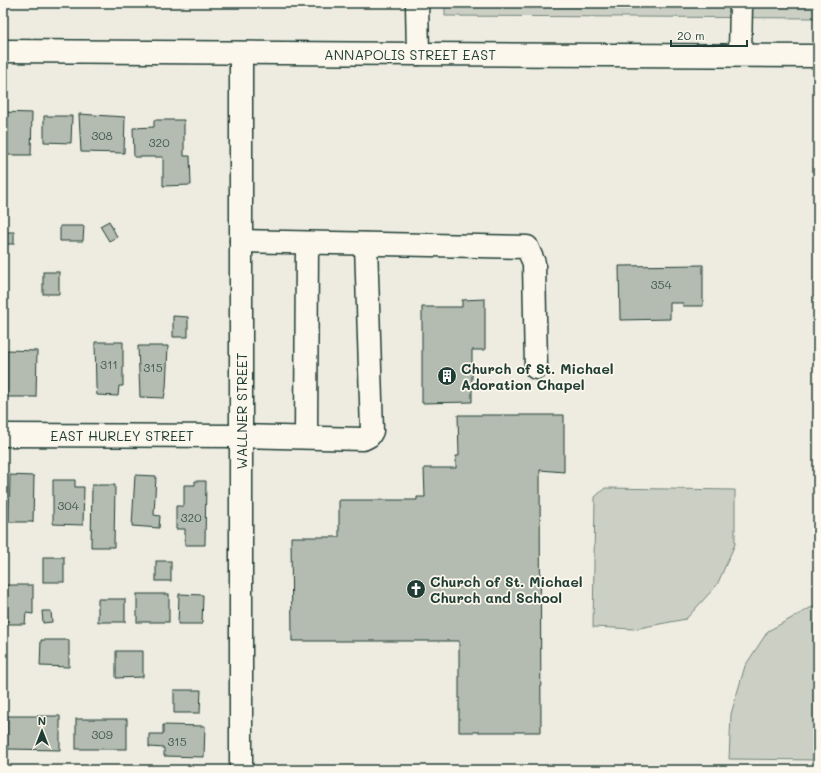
<svg xmlns="http://www.w3.org/2000/svg" width="821" height="773" viewBox="0 0 821 773" font-family="Mali,sans-serif">
	<style>
		.green { fill: #cbcfc4; stroke: #75867c }
		.building { fill: #b4bbb0; stroke: #1f3d34 }
		.lines { fill: none; stroke-linecap: round; stroke-linejoin: round }
		.minor-casing { stroke: #1f3d34; stroke-width: 25 }
		.minor { stroke: #fbf7ec; stroke-width: 22 }
		.labels { text-anchor: middle; dominant-baseline: central; stroke-width: 3.5; stroke-linejoin: round; paint-order: stroke }
		.number-label { font-size: 12px; fill: #445c53 }
		.street-label { font-size: 14px; fill: #1f3d34; stroke: #fbf7ec }
		.poi-label { font-size: 14px; font-weight: bold; fill: #1f3d34; stroke: #fbf7ec; text-anchor: start }
	</style>
	<rect width="100%" height="100%" fill="#eeece1"/>
	<filter id="ink" filterUnits="userSpaceOnUse"><feTurbulence type="fractalNoise" baseFrequency=".025" numOctaves="2"/><feDisplacementMap in="SourceGraphic" scale="8" xChannelSelector="R" yChannelSelector="G"/><feConvolveMatrix kernelMatrix="1 2 1 2 8 2 1 2 1" color-interpolation-filters="sRGB"/></filter>
	<g filter="url(#ink)">
		<!-- green -->
		<g class="green">
			<polygon points="445,3 818,3 818,18 445,16"/>
			<polygon points="605,488 735,490 735,544 717,585 686,619 634,629 593,627 595,497"/>
			<polygon points="818,606 818,760 729,759 731,714 745,666 768,631 810,608"/>
		</g>
		<!-- building -->
		<g class="building">
			<polygon points="3,112 32,113 31,155 3,155"/>
			<polygon points="79,114 125,117 124,153 81,152"/>
			<polygon points="44,116 72,116 71,143 44,142"/>
			<polygon points="154,120 184,120 184,156 190,156 191,185 163,186 163,157 134,157 133,128 154,127"/>
			<polygon points="109,221 117,237 109,241 100,226"/>
			<polygon points="60,226 84,226 83,241 60,241"/>
			<polygon points="7,232 14,232 14,244 6,244"/>
			<polygon points="703,265 703,306 683,306 683,303 670,303 670,319 620,320 619,266"/>
			<rect x="43" y="272" width="16" height="22"/>
			<polygon points="485,299 485,350 472,350 472,402 422,403 422,307 462,307 462,300"/>
			<polygon points="173,316 188,317 188,337 173,337"/>
			<polygon points="95,342 123,342 123,386 119,386 118,396 97,395 96,387"/>
			<polygon points="138,346 168,346 166,388 164,398 140,397"/>
			<polygon points="7,350 37,351 36,397 7,397"/>
			<polygon points="458,415 564,415 564,472 540,470 541,732 459,732 459,641 292,641 291,537 339,537 339,500 417,500 417,497 425,497 424,468 456,468 456,456 459,456"/>
			<polygon points="10,475 34,476 33,522 9,522"/>
			<polygon points="135,475 156,476 154,515 160,516 159,528 132,526"/>
			<polygon points="53,480 75,480 75,487 84,487 83,525 53,524"/>
			<polygon points="195,481 206,481 205,545 185,545 185,529 176,529 176,506 184,506 184,485 195,485"/>
			<polygon points="92,485 115,485 114,547 91,547"/>
			<rect x="43" y="557" width="21" height="25"/>
			<rect x="156" y="561" width="15" height="20"/>
			<polygon points="3,585 33,585 33,614 26,613 25,624 7,624 7,614 3,614"/>
			<rect x="137" y="594" width="32" height="28"/>
			<polygon points="179,594 203,595 202,624 178,624"/>
			<rect x="98" y="599" width="27" height="23"/>
			<polygon points="42,611 51,611 52,622 43,623"/>
			<polygon points="41,640 69,640 69,667 40,666"/>
			<polygon points="116,651 143,651 143,677 116,678"/>
			<polygon points="174,690 201,690 200,713 174,713"/>
			<polygon points="7,716 60,716 60,750 7,749"/>
			<rect x="76" y="719" width="51" height="30"/>
			<polygon points="163,725 205,726 204,757 164,756 164,748 149,747 149,734 163,734"/>
		</g>
		<g class="lines">
			<defs>
				<g id="minor">
					<polyline points="417,3 418,54"/>
					<polyline points="3,51 418,54 818,56"/>
					<polyline points="740,55 741,3"/>
					<polyline points="241,241 527,247 534,263 536,368"/>
					<polyline points="3,435 241,436 363,439 369,436 372,431 366,244"/>
					<polyline points="306,437 307,243"/>
					<polyline points="241,770 241,53"/>
				</g>
			</defs>
			<!-- minor casing -->
			<use href="#minor" class="minor-casing"/>
			<!-- minor -->
			<use href="#minor" class="minor"/>
		</g>
	</g>
	<!-- icons -->
	<defs>
		<symbol id="building-disc" viewBox="-11 -11 22 22"><circle r="9.5" fill="#1f3d34" stroke="#fbf7ec"/><path d="M-4-6H4V6H1V3H-1V6H-4ZM-2.5-4.3h1.7v1.8h-1.7ZM.8-4.3h1.7v1.8H.8ZM-2.5-1h1.7V.8h-1.7ZM.8-1h1.7V.8H.8Z" fill="#fff"/></symbol>
		<symbol id="church-disc" viewBox="-11 -11 22 22"><circle r="9.5" fill="#1f3d34" stroke="#fbf7ec"/><path d="M-1.2-6h2.4v3.5h3.3v2.4h-3.3V6h-2.4V-.1h-3.3v-2.4h3.3Z" fill="#fff"/></symbol>
	</defs>
	<g fill-rule="evenodd">
		<use href="#building-disc" x="436" y="365" width="22" height="22"/>
		<use href="#church-disc" x="405" y="578" width="22" height="22"/>
	</g>
	<g class="labels">
		<!-- number labels -->
		<g class="number-label">
			<text x="102" y="135">308</text>
			<text x="159" y="142">320</text>
			<text x="661" y="284">354</text>
			<text x="109" y="364">311</text>
			<text x="153" y="367">315</text>
			<text x="68" y="505">304</text>
			<text x="191" y="517">320</text>
			<text x="102" y="734">309</text>
			<text x="177" y="741">315</text>
		</g>
		<!-- street labels -->
		<g class="street-label">
			<text x="410" y="54">ANNAPOLIS STREET EAST</text>
			<text transform="translate(241 411) rotate(-90)">WALLNER STREET</text>
			<text x="122" y="435">EAST HURLEY STREET</text>
		</g>
		<!-- poi labels -->
		<g class="poi-label">
			<text x="461" y="368">Church of St. Michael<tspan x="461" dy="16">Adoration Chapel</tspan></text>
			<text x="430" y="581">Church of St. Michael<tspan x="430" dy="16">Church and School</tspan></text>
		</g>
	</g>
	<!-- margin -->
	<rect width="821" height="773" fill="none" stroke="#fbf7ec" stroke-width="16"/>
	<rect x="8" y="8" width="805" height="757" fill="none" stroke="#1f3d34" stroke-width="1.5" filter="url(#ink)"/>
	<!-- north arrow -->
	<g transform="translate(42 731)" stroke="#fbf7ec" stroke-width="3" paint-order="stroke">
	<path d="M0-3L7 15L0 10L-7 15Z" fill="#1f3d34"/>
	<text y="-6" font-size="11" font-weight="bold" text-anchor="middle" fill="#1f3d34">N</text>
	</g>
	<!-- scale -->
	<path d="M671 40v6h76v-6" fill="none" stroke="#1f3d34" stroke-width="2"/>
	<text x="677" y="40" font-size="12" fill="#1f3d34" stroke="#fbf7ec" stroke-width="3" paint-order="stroke">20 m</text>
</svg>
